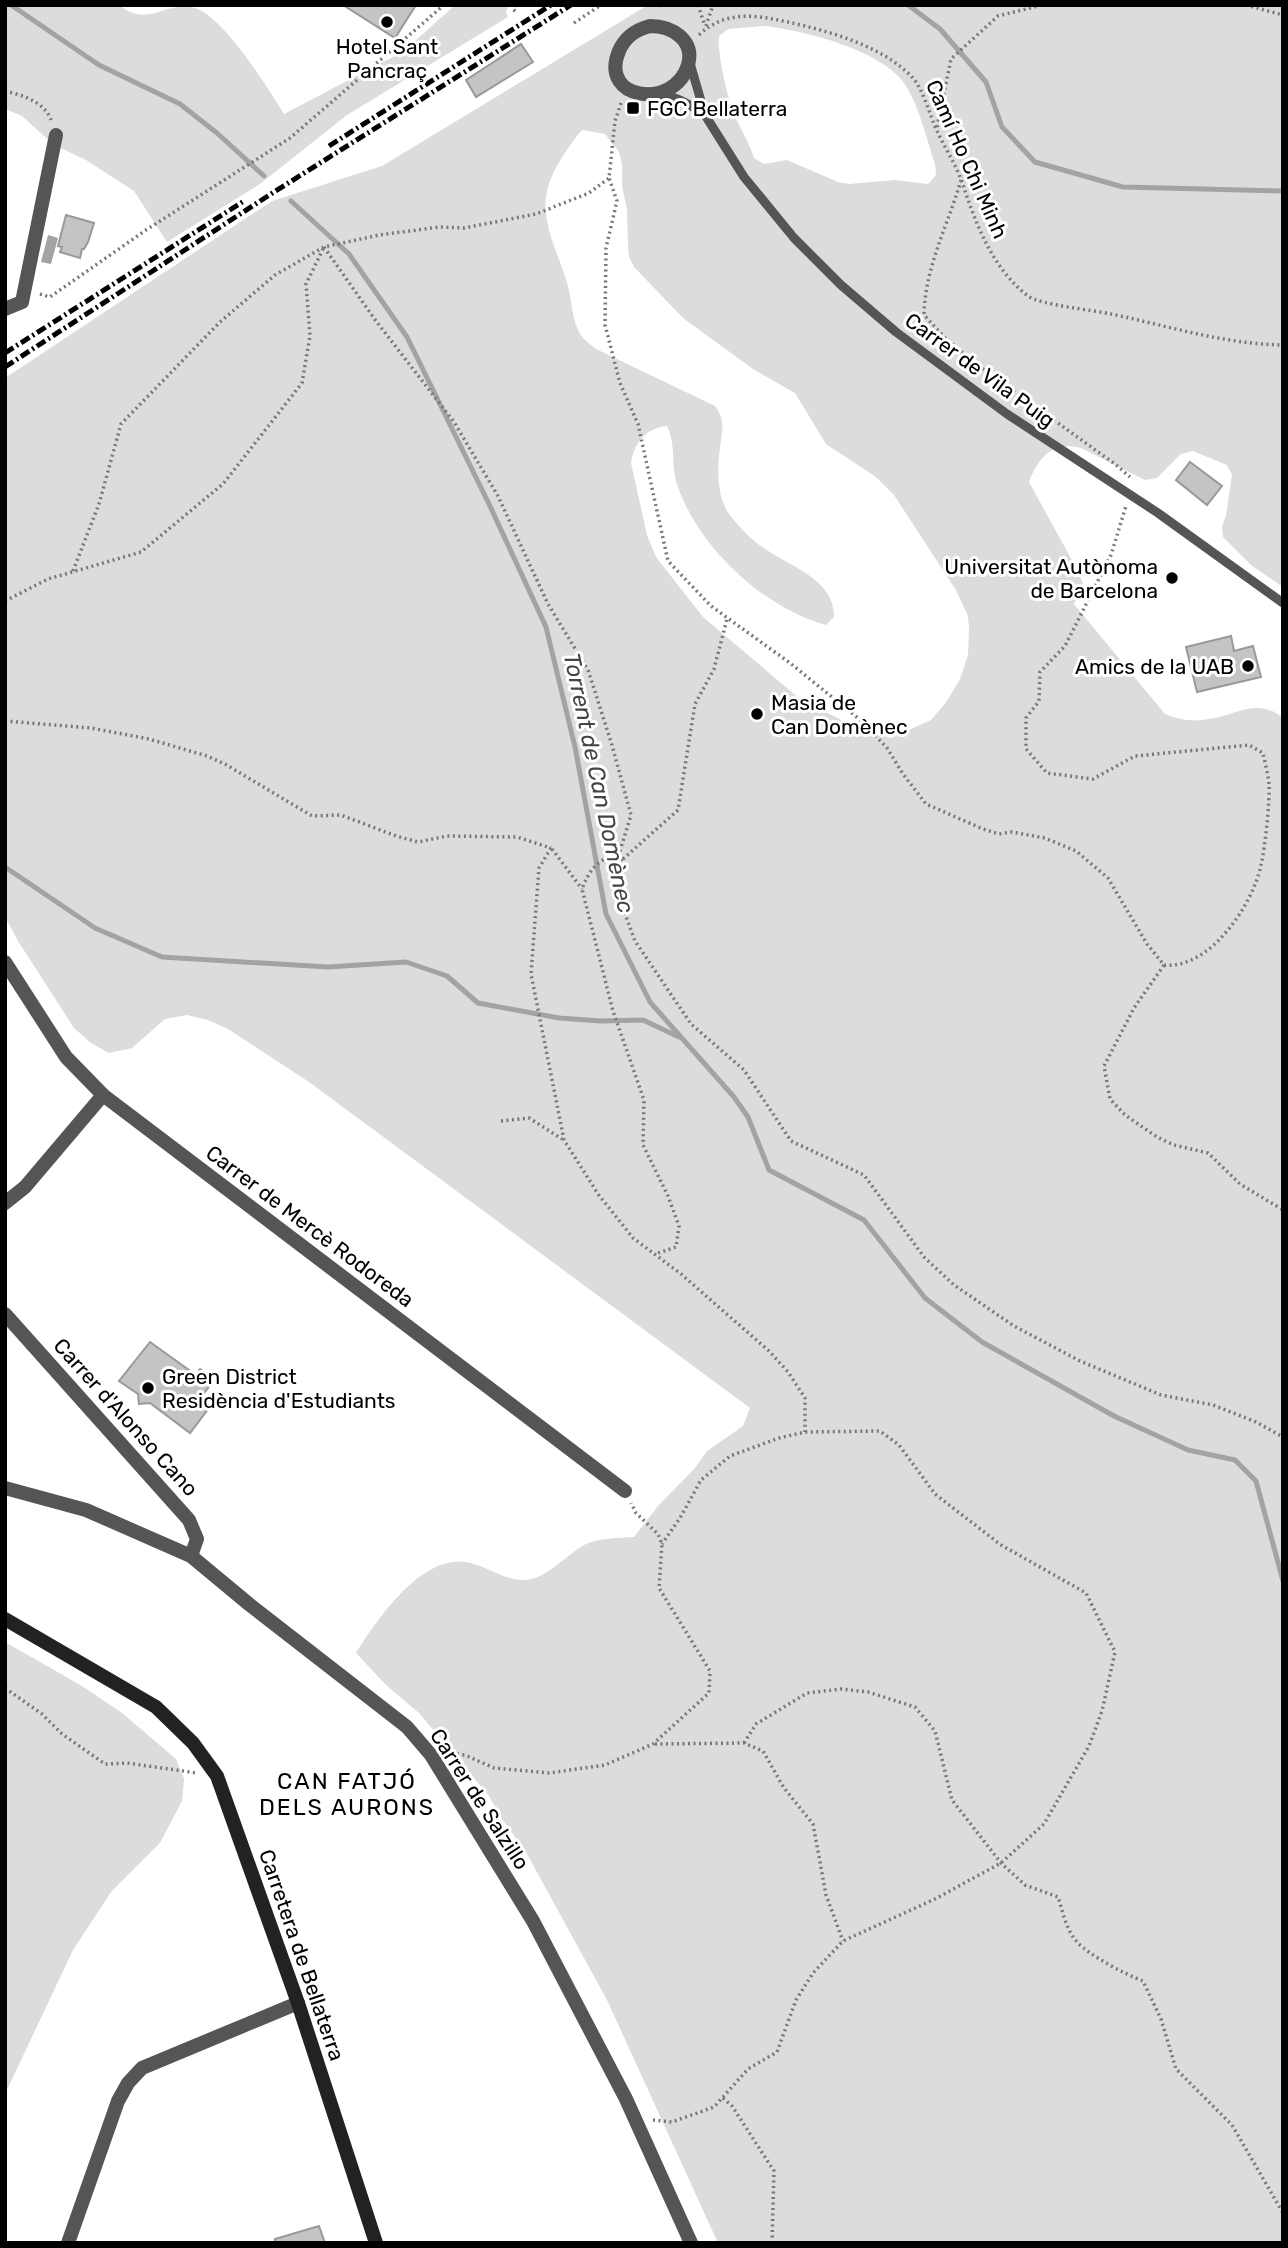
<svg xmlns="http://www.w3.org/2000/svg" width="1288" height="2248" viewBox="0 0 1288 2248" font-family="Rubik,sans-serif">
	<style>
		.green { fill: #dcdcdc; fill-rule: evenodd }
		.water { fill: #a3a3a3 }
		.lines { fill: none; stroke-linecap: round; stroke-linejoin: round }
		.stream { stroke: #a3a3a3; stroke-width: 5 }
		.building { fill: #c4c4c4; stroke: #999; stroke-width: 2 }
		.path { stroke: #777; stroke-width: 3.5; stroke-dasharray: 2 3.5; stroke-linecap: butt }
		.lane { stroke: #555; stroke-width: 9 }
		.street { stroke: #555; stroke-width: 14 }
		.secondary { stroke: #222; stroke-width: 14 }
		.rail { stroke: #000; stroke-width: 5; stroke-dasharray: 10 3.5 2 3.5; stroke-linecap: butt }
		.poi-dot { fill: #000; stroke: #fff; stroke-width: 2.5 }
		.labels { text-anchor: middle; dominant-baseline: central; stroke-width: 6; stroke-linejoin: round; paint-order: stroke }
		.poi-label { font-size: 21px; fill: #000; stroke: #fff; text-anchor: start }
		.street-label { font-size: 21px; fill: #000; stroke: #fff }
		.water-label { font-size: 23px; font-style: italic; fill: #444; stroke: #fff }
		.neighbourhood-label { font-size: 23px; letter-spacing: 2px; fill: #000; stroke: #fff }
	</style>
	<rect width="100%" height="100%" fill="#fff"/>
	<!-- green -->
	<g class="green">
		<path d="M 5,5 L 119,5 C 148,29 166,0 195,8 C 223,16 268,88 284,114 L 404,51 L 455,5 L 509,5 L 506,11 L 508,17 L 347,115 L 260,184 L 167,242 L 134,191 L 86,160 L 54,145 L 22,116 L 5,109 Z"/>
		<path d="M 648,5 L 1283,5 L 1283,587 L 1251,565 L 1223,537 L 1222,526 L 1226,516 L 1232,475 L 1227,465 L 1193,451 L 1181,454 L 1157,478 L 1145,480 L 1081,448 C 1052,441 1039,457 1029,482 L 1079,573 L 1083,584 L 1074,604 L 1165,714 C 1179,720 1193,722 1209,719 C 1237,715 1257,697 1283,718 L 1283,2243 L 718,2243 L 607,2000 L 527,1854 L 500,1816 L 489,1796 L 419,1713 L 386,1685 L 356,1653 C 377,1619 424,1550 471,1563 C 493,1569 509,1584 532,1579 C 549,1575 569,1553 586,1544 C 600,1538 619,1538 634,1537 L 658,1506 L 695,1468 L 707,1451 L 743,1426 L 750,1408 L 309,1082 L 228,1029 L 208,1020 L 187,1015 L 165,1019 L 132,1048 L 109,1053 L 91,1043 L 74,1028 L 18,941 L 5,917 L 5,378 L 272,201 L 382,166 ZM 765,26 C 805,31 879,49 904,83 C 918,103 927,140 935,164 L 936,175 L 928,184 L 895,180 L 849,184 L 838,182 L 787,160 L 764,164 L 754,158 C 749,142 740,128 733,112 C 727,95 717,53 719,36 L 728,29 ZM 582,130 L 605,134 L 619,152 L 622,164 L 622,186 L 627,209 L 628,245 L 629,257 L 634,267 L 683,318 L 753,369 L 795,393 L 826,444 L 876,477 L 894,495 L 956,590 L 968,616 L 969,629 L 968,655 L 960,679 L 947,701 L 931,720 L 891,738 L 859,729 L 800,699 L 703,617 L 656,557 L 647,535 L 631,463 C 634,443 646,428 667,426 C 676,444 671,465 677,484 C 697,546 763,608 826,625 L 834,617 C 835,580 790,566 765,549 C 753,541 742,530 733,519 C 716,500 717,470 720,447 C 722,430 726,421 715,406 L 596,349 C 590,344 584,340 580,334 C 572,320 572,302 568,286 C 560,256 540,224 547,191 C 552,169 568,147 582,130 Z"/>
		<polygon points="5,1642 82,1686 122,1713 176,1759 184,1779 182,1801 160,1843 111,1892 73,1950 5,2094"/>
	</g>
	<!-- water -->
	<polygon class="water" points="48,235 58,238 51,264 41,262"/>
	<g class="lines">
		<!-- stream -->
		<g class="stream">
			<polyline points="11,5 99,65 180,104 217,133 264,176"/>
			<polyline points="908,5 940,29 986,82 1002,127 1035,162 1123,187 1283,191"/>
			<polyline points="291,201 349,254 407,337 489,504 546,627 575,747 606,914 650,1002 734,1097 748,1117 769,1170 864,1220 925,1298 982,1342 1114,1416 1188,1450 1235,1460 1256,1481 1283,1581"/>
			<polyline points="5,867 95,928 162,957 328,967 406,962 447,976 478,1003 559,1018 601,1021 643,1020 679,1037"/>
		</g>
	</g>
	<!-- building -->
	<g class="building">
		<polygon points="343,5 416,5 395,38"/>
		<polygon points="521,44 533,62 476,97 466,80"/>
		<polygon points="66,215 94,223 88,242 84,249 82,249 80,258 60,252 62,247 58,246"/>
		<polygon points="1190,462 1222,486 1207,505 1176,480"/>
		<polygon points="1231,636 1234,651 1253,646 1261,677 1197,692 1186,647"/>
		<polygon points="150,1342 196,1375 200,1369 214,1380 202,1396 212,1404 190,1433 150,1403 139,1404 138,1394 119,1381"/>
		<polygon points="319,2226 325,2243 275,2243 275,2239"/>
	</g>
	<g class="lines">
		<!-- path -->
		<g class="path">
			<polyline points="515,5 513,9 516,12"/>
			<polyline points="660,5 662,9"/>
			<polyline points="698,5 705,26"/>
			<polyline points="1246,5 1283,15"/>
			<polyline points="574,23 601,5"/>
			<polyline points="706,26 713,5"/>
			<path d="M 699,35 C 725,10 755,15 788,22 C 829,31 883,46 913,78 C 923,89 930,116 937,131 C 946,150 958,168 964,188 C 977,227 994,270 1028,296 C 1040,305 1093,310 1111,314 C 1169,326 1223,344 1283,345"/>
			<path d="M 5,91 C 22,95 45,102 51,120"/>
			<path d="M 621,103 L 615,121 L 609,178 L 617,201 L 606,248 L 605,325 L 620,383 L 638,424 L 668,561 L 711,606 L 790,663 L 864,723 L 887,748 L 903,774 L 926,804 L 983,829 L 999,834 L 1012,832 L 1045,838 L 1076,851 L 1108,878 L 1147,944 L 1164,965 C 1209,970 1253,905 1261,865 C 1265,848 1270,802 1269,784 C 1268,774 1265,763 1263,753 L 1249,745 L 1135,756 L 1093,779 L 1047,773 L 1026,749 L 1026,718 L 1039,701 L 1040,672 L 1065,646 L 1111,555 L 1126,506"/>
			<polyline points="937,127 951,59 998,16 1042,5"/>
			<path d="M 961,180 C 948,225 925,267 924,315 L 946,339 L 977,365 L 1115,464 L 1130,477"/>
			<polyline points="324,247 376,321 454,422 498,496 548,604 588,670 612,745 631,815 619,854"/>
			<polyline points="40,294 50,297 146,230 290,138 444,5"/>
			<polyline points="73,571 99,504 121,424 220,322 275,275 324,247 379,235 440,227 464,228 536,214 589,193 609,178"/>
			<polyline points="5,601 48,579 141,552 223,484 302,383 310,336 306,284 323,249"/>
			<polyline points="5,721 91,728 149,739 207,756 225,764 312,816 341,815 396,836 418,842 447,836 517,837 551,848"/>
			<polyline points="551,848 539,868 531,974 564,1140 598,1194 633,1238 681,1274 769,1351 788,1372 805,1398 805,1432"/>
			<polyline points="552,849 582,889"/>
			<polyline points="619,854 624,863 621,903 635,941 691,1024 744,1070 791,1141 864,1175 924,1257 954,1285 1014,1326 1080,1361 1161,1395 1213,1405 1256,1422 1283,1437"/>
			<path d="M 619,854 C 599,858 589,870 582,889 L 613,1011 L 644,1100 L 643,1145 L 668,1196 L 679,1226 L 676,1247 L 655,1254"/>
			<polyline points="623,859 678,810 695,704 714,669 727,619"/>
			<polyline points="1164,965 1134,1008 1104,1066 1110,1099 1125,1115 1157,1137 1174,1145 1208,1153 1240,1184 1283,1210"/>
			<polyline points="501,1121 529,1118 562,1139"/>
			<polyline points="5,1688 42,1714 62,1734 105,1764 127,1763 197,1773"/>
			<path d="M 744,1743 L 756,1724 L 807,1693 L 841,1689 L 868,1692 L 915,1707 L 935,1731 L 952,1800 L 1001,1863 L 1025,1885 L 1058,1897 C 1063,1912 1066,1930 1077,1942 C 1090,1956 1125,1974 1143,1981 L 1161,2019 L 1176,2069 L 1232,2125 L 1283,2213"/>
			<polyline points="655,1744 744,1743 763,1751 784,1788 813,1824 826,1895 843,1941"/>
			<polyline points="446,1753 465,1755 494,1768 549,1773 605,1765 653,1744 709,1693 710,1671 659,1588 662,1544 658,1534 636,1513 631,1503"/>
			<polyline points="723,2098 732,2106 774,2171 772,2243"/>
			<polyline points="653,2120 672,2122 714,2107 748,2069 777,2052 796,2000 813,1973 843,1941 935,1899 1001,1863 1044,1824 1089,1746 1102,1711 1115,1652 1086,1593 1001,1545 935,1494 899,1445 880,1431 805,1432 779,1438 730,1456 701,1480 680,1518 662,1544"/>
		</g>
		<!-- lane -->
		<g class="lane">
			<polyline points="690,63 705,115 744,177 794,238 841,285 896,332 1007,414 1158,513 1283,603"/>
			<path d="M 660,94 C 678,97 690,105 705,115"/>
		</g>
		<!-- street -->
		<g class="street">
			<path d="M 650,26 C 672,26 695,40 688,65 C 675,110 598,101 619,51 C 625,37 635,30 650,26 Z"/>
			<polyline points="5,309 22,302 56,135"/>
			<polyline points="5,962 66,1057 103,1095 625,1491"/>
			<polyline points="5,1203 25,1187 103,1095"/>
			<polyline points="5,1314 189,1520 197,1539 191,1556"/>
			<polyline points="5,1488 86,1510 191,1556 250,1605 407,1727 431,1755 533,1921 626,2099 691,2243"/>
			<polyline points="68,2243 118,2101 128,2083 142,2068 298,2003"/>
		</g>
		<!-- secondary -->
		<polyline class="secondary" points="5,1619 156,1707 193,1743 217,1776 298,2003 376,2243"/>
		<!-- rail -->
		<g class="rail">
			<polyline points="329,146 551,5"/>
			<polyline points="5,353 244,201"/>
			<polyline points="5,367 274,192 571,5"/>
		</g>
	</g>
	<!-- markers -->
	<g class="poi-dot">
		<circle cx="387" cy="22" r="7"/>
		<rect x="626" y="101" width="14" height="14" rx="3.5"/>
		<circle cx="1172" cy="578" r="7"/>
		<circle cx="1248" cy="666" r="7"/>
		<circle cx="757" cy="714" r="7"/>
		<circle cx="148" cy="1388" r="7"/>
	</g>
	<g class="labels">
		<!-- poi labels -->
		<g class="poi-label">
			<text x="387" y="46" text-anchor="middle">Hotel Sant<tspan x="387" dy="24">Pancraç</tspan></text>
			<text x="647" y="108">FGC Bellaterra</text>
			<text x="1158" y="566" text-anchor="end">Universitat Autònoma<tspan x="1158" dy="24">de Barcelona</tspan></text>
			<text x="1234" y="666" text-anchor="end">Amics de la UAB</text>
			<text x="771" y="702">Masia de<tspan x="771" dy="24">Can Domènec</tspan></text>
			<text x="162" y="1376">Green District<tspan x="162" dy="24">Residència d'Estudiants</tspan></text>
		</g>
		<!-- street labels -->
		<g class="street-label">
			<text transform="translate(967 159) rotate(66)">Camí Ho Chi Minh</text>
			<text transform="translate(980 370) rotate(36)">Carrer de Vila Puig</text>
			<text transform="translate(310 1226) rotate(37)">Carrer de Mercè Rodoreda</text>
			<text transform="translate(126 1417) rotate(48)">Carrer d'Alonso Cano</text>
			<text transform="translate(480 1799) rotate(57)">Carrer de Salzillo</text>
			<text transform="translate(302 1955) rotate(71)">Carretera de Bellaterra</text>
		</g>
		<!-- water labels -->
		<g class="water-label">
			<text transform="translate(599 783) rotate(78)">Torrent de Can Domènec</text>
		</g>
		<!-- neighbourhood labels -->
		<g class="neighbourhood-label">
			<text x="347" y="1781">CAN FATJÓ<tspan x="347" dy="26">DELS AURONS</tspan></text>
		</g>
	</g>
	<!-- border -->
	<rect width="1288" height="2248" fill="none" stroke="#000000" stroke-width="14"/>
</svg>
